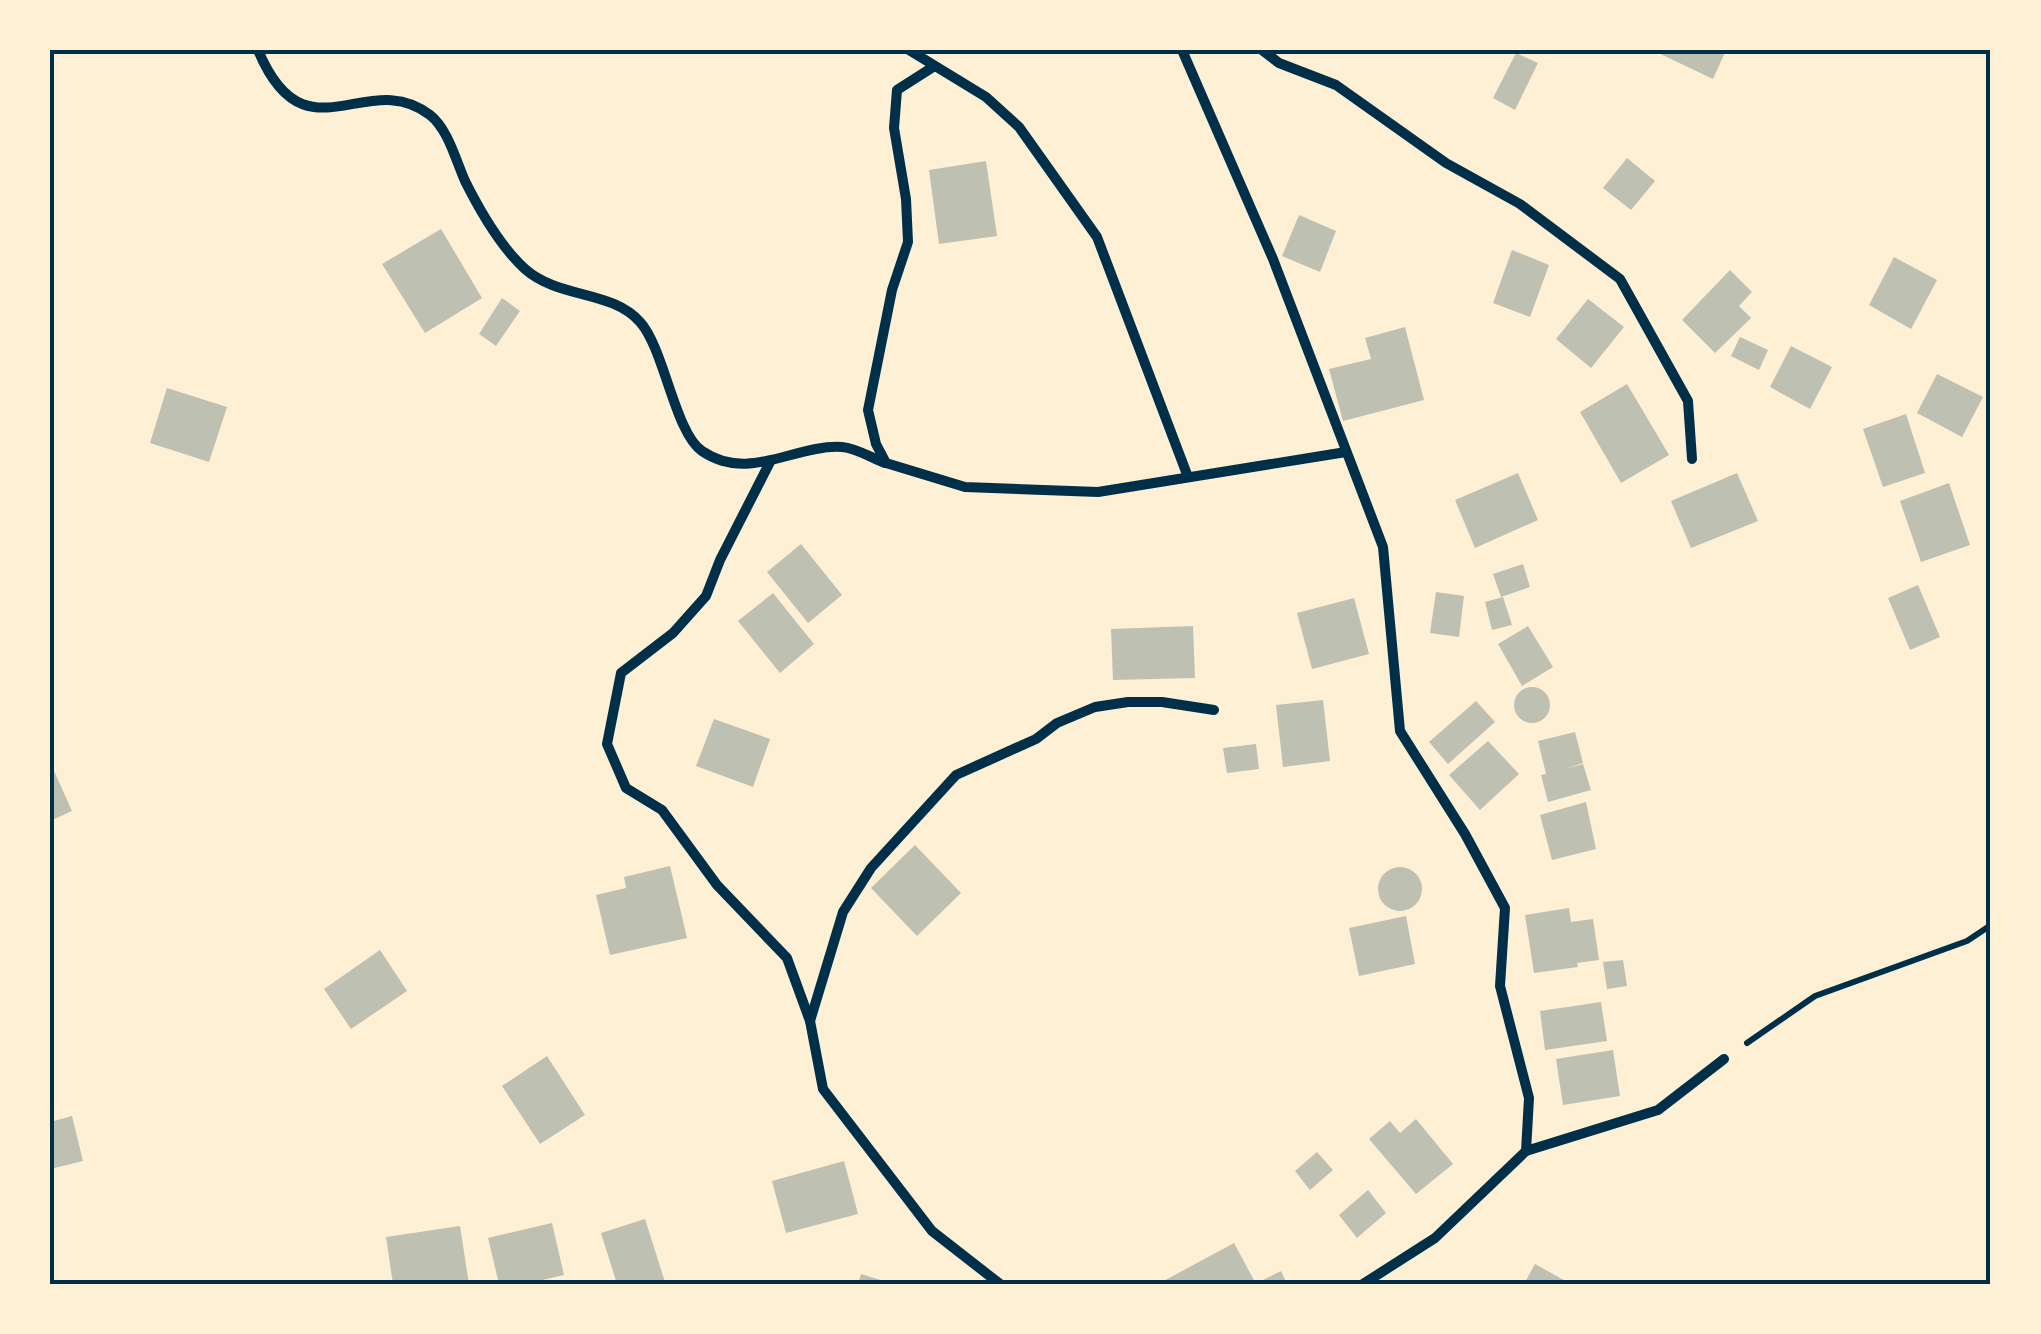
<svg xmlns="http://www.w3.org/2000/svg" width="2041" height="1334" viewBox="0 0 2041 1334" font-family="Georgia,serif">
	<style>
		.building { fill: #bec0b2 }
		.lines { fill: none; stroke-linecap: round; stroke-linejoin: round }
		.path { stroke: #003049; stroke-width: 6 }
		.minor { stroke: #003049; stroke-width: 10 }
		.neatline { fill: none; stroke: #003049; stroke-width: 4 }
	</style>
	<rect width="100%" height="100%" fill="#fdf0d5"/>
	<!-- building -->
	<g class="building">
		<polygon points="1652,50 1726,50 1713,79"/>
		<polygon points="1516,53 1538,63 1515,110 1493,98"/>
		<polygon points="1627,158 1655,181 1631,210 1603,188"/>
		<polygon points="986,161 997,236 939,244 929,170"/>
		<polygon points="1299,215 1336,231 1320,272 1282,256"/>
		<polygon points="441,229 482,298 425,333 382,264"/>
		<polygon points="1512,250 1549,265 1530,317 1493,303"/>
		<polygon points="1894,257 1937,280 1911,329 1869,305"/>
		<polygon points="1730,270 1752,292 1739,306 1751,318 1715,353 1682,320"/>
		<polygon points="502,298 520,311 496,346 479,334"/>
		<polygon points="1588,299 1624,327 1591,368 1556,339"/>
		<polygon points="1405,327 1424,400 1343,421 1329,369 1371,359 1365,338"/>
		<polygon points="1740,337 1768,350 1759,370 1731,356"/>
		<polygon points="1791,346 1832,367 1810,409 1770,387"/>
		<polygon points="1937,374 1983,397 1962,437 1917,413"/>
		<polygon points="1627,384 1669,455 1621,483 1580,412"/>
		<polygon points="167,388 227,407 209,462 150,443"/>
		<polygon points="1906,414 1925,473 1883,487 1863,429"/>
		<polygon points="1518,473 1538,520 1475,548 1455,500"/>
		<polygon points="1737,473 1758,521 1691,548 1671,501"/>
		<polygon points="1949,483 1970,545 1921,562 1900,501"/>
		<polygon points="801,544 842,595 808,623 767,572"/>
		<polygon points="1523,564 1530,587 1501,597 1493,574"/>
		<polygon points="1918,585 1940,637 1910,650 1888,598"/>
		<polygon points="1436,592 1464,596 1459,637 1430,633"/>
		<polygon points="773,593 814,644 780,673 738,621"/>
		<polygon points="1503,597 1512,625 1492,630 1485,602"/>
		<polygon points="1354,598 1369,654 1312,669 1297,613"/>
		<polygon points="1193,626 1195,678 1113,680 1111,629"/>
		<polygon points="1528,626 1553,667 1522,686 1498,644"/>
		<circle cx="1532" cy="705" r="18"/>
		<polygon points="1323,700 1330,761 1283,767 1276,705"/>
		<polygon points="1476,701 1495,722 1448,764 1429,742"/>
		<polygon points="714,719 770,739 753,787 696,766"/>
		<polygon points="1575,732 1583,763 1565,769 1583,764 1591,790 1548,802 1541,775 1546,774 1538,741"/>
		<polygon points="1488,741 1519,774 1480,810 1449,775"/>
		<polygon points="1256,744 1259,769 1227,773 1223,748"/>
		<polygon points="50,762 72,811 50,821"/>
		<polygon points="1586,802 1596,849 1552,860 1540,815"/>
		<polygon points="915,845 961,893 917,936 871,888"/>
		<polygon points="670,866 687,938 610,955 596,895 626,888 624,877"/>
		<circle cx="1400" cy="889" r="22"/>
		<polygon points="1569,908 1571,922 1593,919 1599,960 1577,963 1578,967 1534,973 1525,915"/>
		<polygon points="1406,916 1415,964 1359,976 1349,928"/>
		<polygon points="380,950 407,991 351,1029 324,989"/>
		<polygon points="1623,960 1627,986 1607,989 1603,962"/>
		<polygon points="1601,1002 1607,1041 1545,1050 1540,1011"/>
		<polygon points="1613,1050 1620,1096 1563,1105 1556,1059"/>
		<polygon points="547,1056 585,1115 540,1144 502,1086"/>
		<polygon points="72,1116 83,1161 50,1169 50,1122"/>
		<polygon points="1416,1119 1453,1164 1416,1194 1369,1139 1390,1121 1400,1133"/>
		<polygon points="1317,1152 1333,1170 1310,1190 1295,1171"/>
		<polygon points="844,1161 858,1214 786,1233 772,1181"/>
		<polygon points="1368,1190 1386,1213 1357,1238 1339,1215"/>
		<polygon points="645,1219 665,1282 617,1284 601,1233"/>
		<polygon points="552,1223 564,1275 525,1284 499,1284 488,1238"/>
		<polygon points="460,1226 469,1284 393,1284 386,1237"/>
		<polygon points="1234,1243 1256,1284 1158,1284"/>
		<polygon points="1535,1264 1571,1284 1524,1284"/>
		<polygon points="1281,1271 1287,1284 1262,1284 1261,1281"/>
		<polygon points="861,1274 890,1283 890,1284 858,1284"/>
	</g>
	<g class="lines">
		<!-- path -->
		<polyline class="path" points="1747,1043 1815,996 1967,941 1991,925"/>
		<!-- minor -->
		<g class="minor">
			<path d="M 258,50 C 305,163 367,66 430,115 C 448,129 456,161 465,181 C 480,211 501,247 525,269 C 559,299 612,290 640,322 C 664,348 675,433 702,451 C 749,483 795,444 842,447 C 856,448 872,458 885,463"/>
			<polyline points="909,50 986,97 1019,127 1097,237 1188,477"/>
			<polyline points="1182,50 1273,259 1383,547 1400,731 1465,834 1505,908 1500,986 1529,1098 1526,1151 1435,1238 1363,1284"/>
			<polyline points="1262,50 1279,63 1336,85 1446,163 1520,204 1620,279 1688,401 1692,459"/>
			<polyline points="933,67 897,90 894,128 906,199 908,242 892,290 868,410 876,444 886,463 965,487 1098,492 1346,452"/>
			<polyline points="770,462 720,560 706,596 673,633 621,673 607,744 626,788 662,810 717,885 787,958 810,1021 823,1089 932,1231 1000,1284"/>
			<polyline points="810,1021 843,912 871,868 956,775 1036,739 1057,723 1095,707 1128,702 1162,702 1214,710"/>
			<polyline points="1526,1151 1658,1110 1724,1059"/>
		</g>
	</g>
	<!-- border -->
	<rect width="2041" height="1334" fill="none" stroke="#fdf0d5" stroke-width="105"/>
	<rect x="52" y="52" width="1936" height="1230" class="neatline"/>
</svg>
